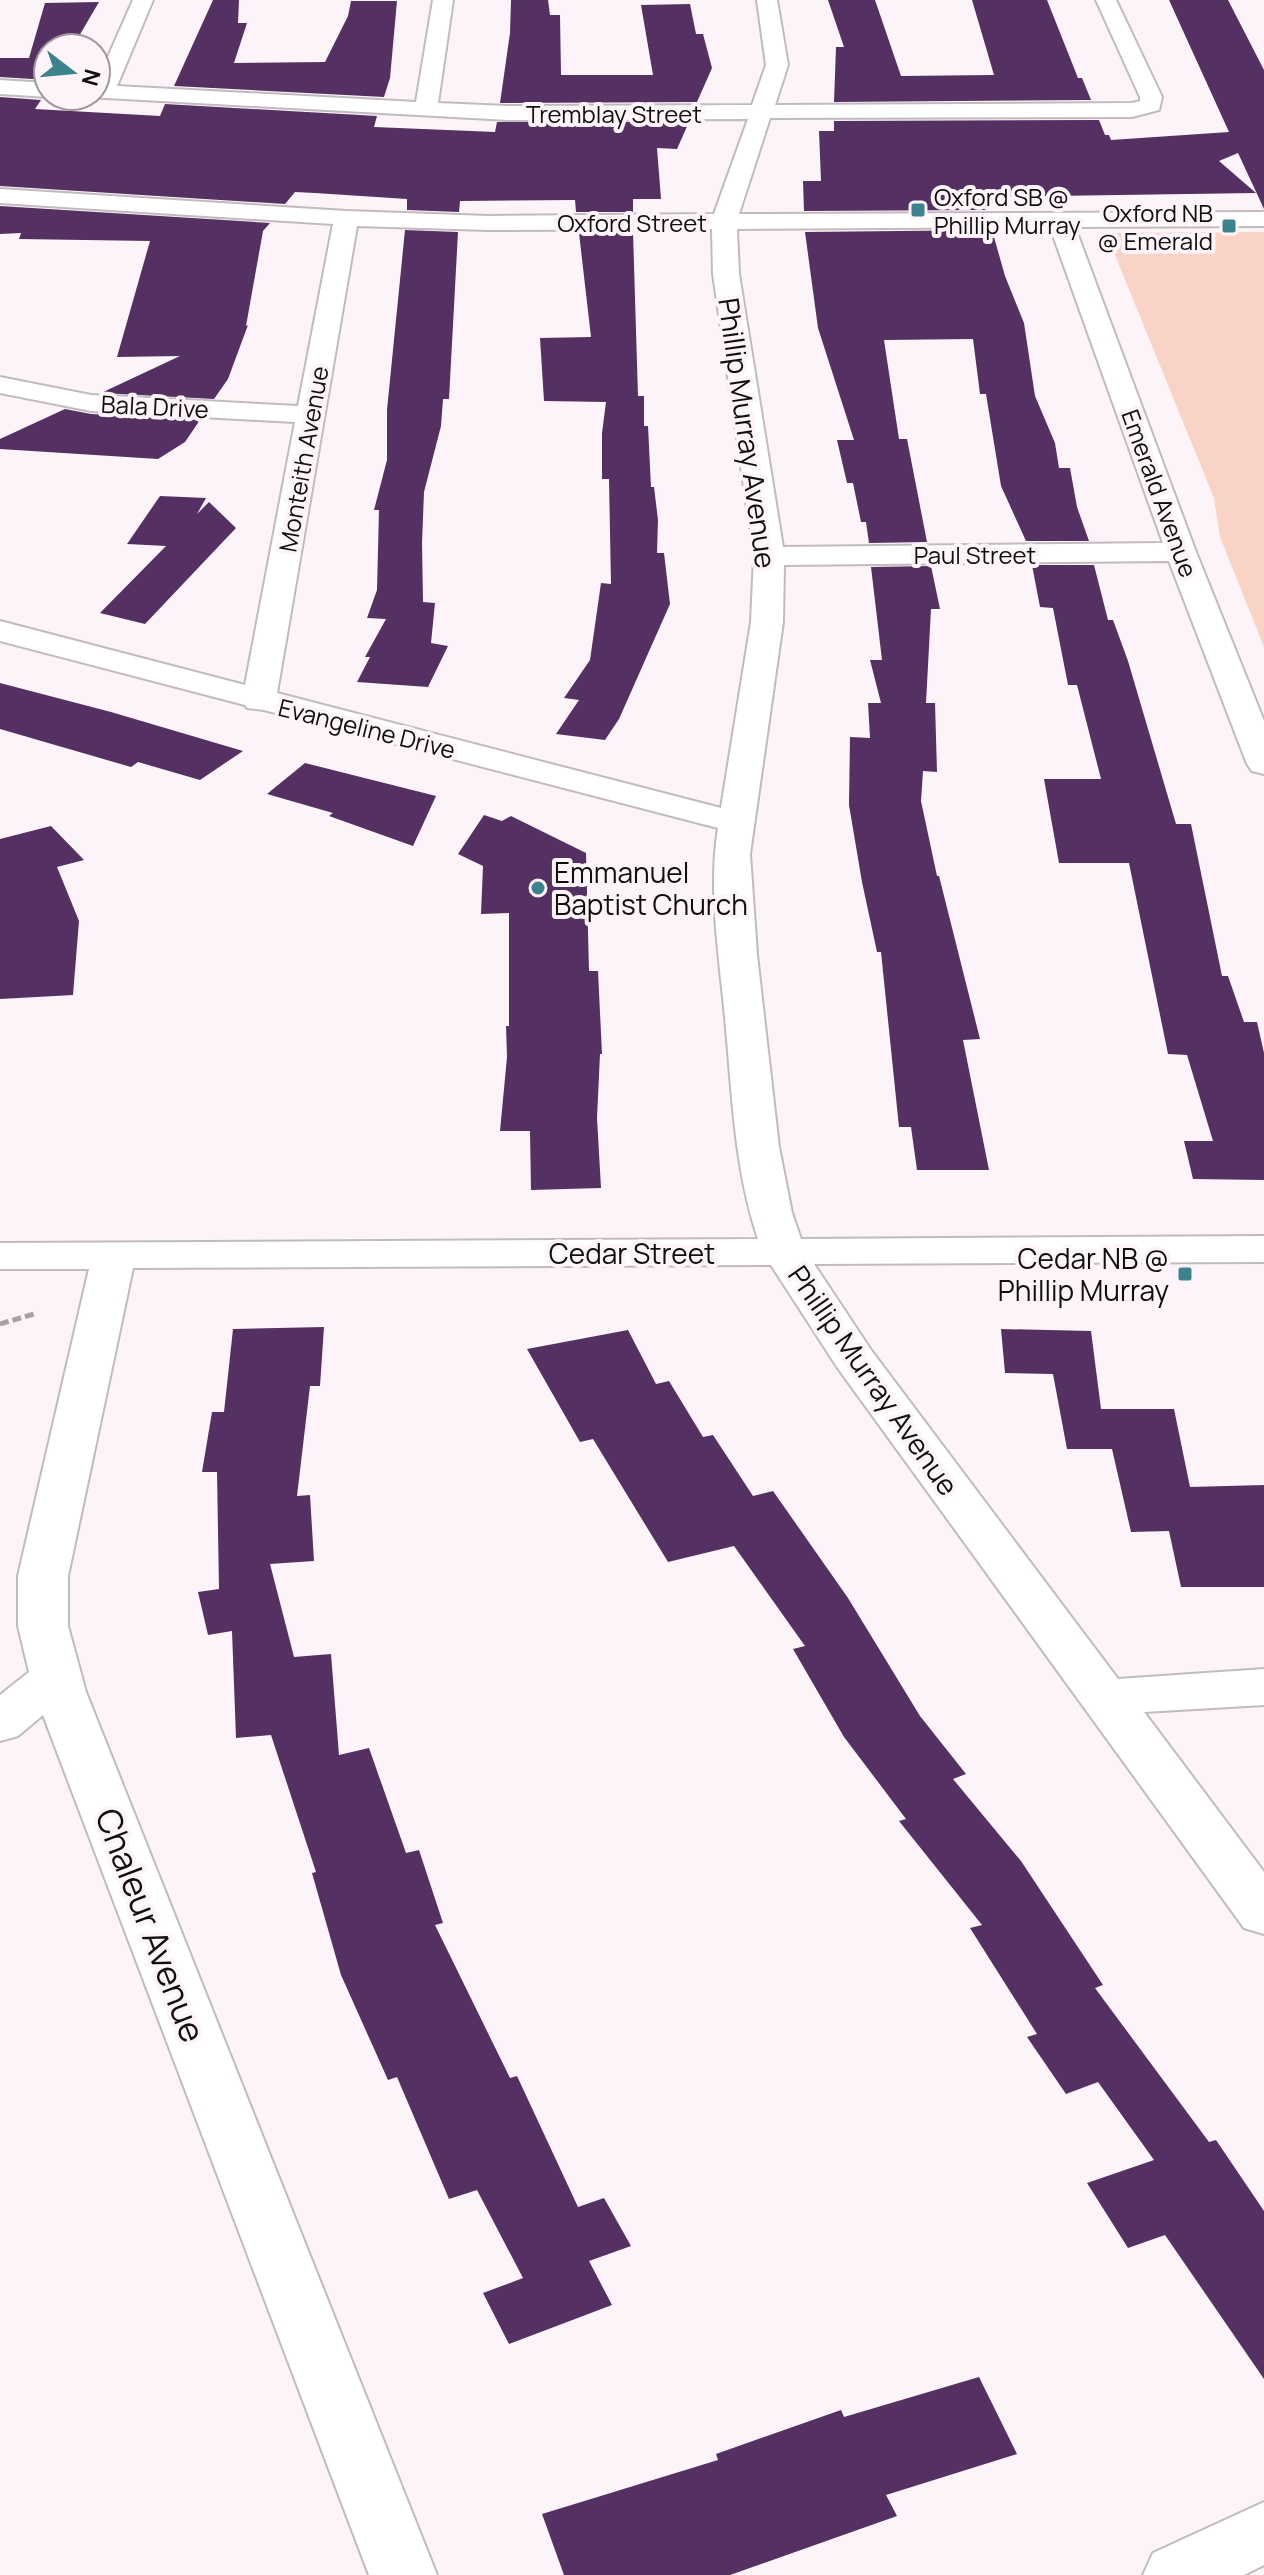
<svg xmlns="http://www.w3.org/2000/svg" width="1264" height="2575" viewBox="0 0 1264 2575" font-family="Manrope,sans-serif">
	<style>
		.green { fill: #fad3c7 }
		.building { fill: #553062 }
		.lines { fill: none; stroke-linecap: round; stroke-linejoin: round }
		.minor-casing { stroke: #c2bbbe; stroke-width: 4 }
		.path { stroke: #a7a1a4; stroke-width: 5; stroke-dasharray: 9 4; stroke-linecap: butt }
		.minor { fill: #fff; fill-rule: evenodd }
		.poi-dot { fill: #3d838e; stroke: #fcf4f8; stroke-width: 3 }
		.labels { text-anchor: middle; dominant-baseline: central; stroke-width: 8; stroke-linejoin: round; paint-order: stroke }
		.far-street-label { font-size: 24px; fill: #100e0f; stroke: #fcf4f8 }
		.far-poi-label { font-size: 24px; fill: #100e0f; stroke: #fcf4f8; text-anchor: start }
		.street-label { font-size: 28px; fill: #100e0f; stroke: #fcf4f8 }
		.poi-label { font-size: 28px; fill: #100e0f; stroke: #fcf4f8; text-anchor: start }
		.near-street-label { font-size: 34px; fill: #100e0f; stroke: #fcf4f8 }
	</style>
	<rect width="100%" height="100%" fill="#fcf4f8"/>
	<!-- green -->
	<polygon class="green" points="1264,232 1264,647 1220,537 1214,498 1106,233"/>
	<!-- building -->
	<g class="building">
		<polygon points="213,0 239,0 238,23 247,23 234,63 325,62 348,16 351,1 397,1 390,78 384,97 174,86"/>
		<polygon points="511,0 548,0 550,15 560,15 561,75 653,75 641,5 690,4 696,34 703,34 712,68 697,102 500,103 510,33"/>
		<polygon points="828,0 875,0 901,76 994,75 972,0 1047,0 1078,78 1082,78 1091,100 834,102 836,47 844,47"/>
		<polygon points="1169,0 1228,0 1264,70 1264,209 1238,153 1219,161 1256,193 982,197 986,210 804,211 803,181 821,181 819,131 834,131 834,121 1099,120 1105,135 1109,135 1111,140 1229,132"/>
		<polygon points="99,2 72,48 48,48 48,80 0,77 0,58 29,58 45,3"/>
		<polygon points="0,97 41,100 35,109 160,116 165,104 377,116 374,127 495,132 497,122 689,122 677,149 657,148 661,199 633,199 633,212 576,212 575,200 460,201 459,212 407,210 407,199 315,193 295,192 285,204 0,186"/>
		<polygon points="0,206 270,223 263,231 246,326 248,325 228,379 214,399 101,393 180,356 117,357 150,241 19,239 21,233 0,234"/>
		<polygon points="405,230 458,232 449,399 443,399 441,426 424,492 422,543 423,602 435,603 431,643 448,646 428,687 357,682 370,657 365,657 386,619 367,618 377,590 379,510 374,510 387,460 387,410"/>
		<polygon points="992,230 1005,276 1024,323 1035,396 1055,443 1059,468 1070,468 1077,507 1089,541 1026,541 1001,486 986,394 980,394 973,339 884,340 899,439 907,439 927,542 869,543 866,522 861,522 853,483 847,483 837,440 854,440 818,328 805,232"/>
		<polygon points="633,232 638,396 644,396 644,426 648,426 651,487 654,487 658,520 657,553 664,553 670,604 619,719 605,740 556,734 579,700 564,698 590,660 601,583 611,584 609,479 602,479 602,433 606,402 544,401 540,338 591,337 579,233"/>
		<polygon points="65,409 91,414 200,420 185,442 158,459 0,449 0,439"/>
		<polygon points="160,496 206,498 197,514 209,502 236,528 145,624 100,613 166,546 127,544"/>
		<polygon points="1032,565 1094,565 1108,620 1113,620 1128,661 1176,824 1191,824 1222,976 1228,976 1244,1022 1257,1022 1264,1053 1264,1180 1193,1179 1184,1141 1213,1141 1187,1055 1168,1054 1129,863 1059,863 1044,779 1101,779 1077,685 1068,685 1053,608 1040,607"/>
		<polygon points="931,566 940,609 931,609 926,703 935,703 937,772 923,771 921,801 937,876 939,876 980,1039 963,1040 989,1170 917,1170 911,1127 899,1127 881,952 877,952 862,882 849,805 850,737 870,738 868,703 881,703 870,660 882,660 871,567"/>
		<polygon points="0,683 111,712 243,751 200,780 138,762 131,767 0,729"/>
		<polygon points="305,763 436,796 413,846 329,816 333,813 267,794"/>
		<polygon points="484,815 502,821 511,816 586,853 589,971 598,971 602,1054 600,1054 597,1118 601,1188 531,1190 530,1131 500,1131 507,1057 506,1026 509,1026 509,913 481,914 483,866 458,854"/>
		<polygon points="51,826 84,860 57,867 79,921 73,995 0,999 0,839"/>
		<polygon points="324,1327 320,1386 310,1386 297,1496 310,1495 314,1561 270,1564 294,1657 331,1654 339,1755 369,1748 406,1853 419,1850 443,1923 435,1925 510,2078 517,2076 578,2207 604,2198 631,2246 589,2261 612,2305 509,2344 483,2293 523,2278 477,2190 449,2199 397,2077 388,2080 341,1975 312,1873 316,1872 271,1735 236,1738 232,1631 208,1635 198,1592 219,1589 217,1472 202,1472 212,1412 224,1412 233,1329"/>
		<polygon points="1001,1329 1091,1331 1101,1409 1174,1409 1190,1487 1264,1485 1264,1587 1181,1587 1169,1531 1131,1532 1112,1449 1067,1449 1053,1374 1005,1373"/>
		<polygon points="628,1330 656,1384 669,1381 703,1437 713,1435 753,1496 773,1491 848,1598 920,1716 966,1774 953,1779 1021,1861 1103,1985 1095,1988 1209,2142 1216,2140 1264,2211 1264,2379 1165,2235 1128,2248 1087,2183 1154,2160 1098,2082 1066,2094 1027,2037 1037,2034 970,1928 982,1925 899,1821 906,1819 844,1737 793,1649 805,1646 734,1546 668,1562 593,1439 580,1442 527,1349"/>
		<polygon points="979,2377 1017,2454 886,2495 897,2516 730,2575 564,2575 542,2514 718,2460 716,2454 841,2410 844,2417"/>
	</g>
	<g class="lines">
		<defs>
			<g id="minor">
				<path d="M 133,0 L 153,0 L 117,86 L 416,102 L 433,0 L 453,0 L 438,103 L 508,106 L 752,105 L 766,65 L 757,0 L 777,0 L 788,65 L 775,105 L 1132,103 L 1140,101 L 1140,97 L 1096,0 L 1116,0 L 1162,97 L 1159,110 L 1132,117 L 770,118 L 739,214 L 1264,212 L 1264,226 L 1075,227 L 1196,552 L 1264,721 L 1264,774 L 1252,771 L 1247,764 L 1169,561 L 784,565 L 783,622 L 750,854 L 757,955 L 779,1147 L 792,1213 L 801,1239 L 1264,1236 L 1264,1262 L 814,1264 L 871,1350 L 1118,1679 L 1264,1669 L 1264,1705 L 1144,1712 L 1264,1872 L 1264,1934 L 1244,1928 L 837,1367 L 771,1265 L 133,1268 L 68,1576 L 68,1626 L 86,1692 L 437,2575 L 369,2575 L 43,1715 L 18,1736 L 0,1741 L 0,1695 L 29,1672 L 18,1626 L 18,1576 L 89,1269 L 0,1269 L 0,1243 L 758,1239 C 734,1168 732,1091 725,1017 C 719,955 708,889 718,828 L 264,710 L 247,708 L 245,705 L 0,641 L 0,621 L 245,685 L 295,422 L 91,411 L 0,393 L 0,377 L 91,395 L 298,406 L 333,224 L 0,203 L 0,189 L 346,211 L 489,216 L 714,214 L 748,119 L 508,120 L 88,97 L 96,96 L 96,84 ZM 357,226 L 489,230 L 712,229 L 713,274 L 754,556 L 751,622 L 721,808 L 277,693 ZM 1050,227 L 1163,543 L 783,547 L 739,274 L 737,229 Z"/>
				<polygon points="0,80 48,83 48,96 51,96 48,97 0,94"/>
				<polygon points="1264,2502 1264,2565 1244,2575 1143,2575 1153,2553"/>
			</g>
		</defs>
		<!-- minor casing -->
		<use href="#minor" class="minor-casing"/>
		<!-- path -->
		<polyline class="path" points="0,1324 37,1313"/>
		<!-- minor -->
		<use href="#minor" class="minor"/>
	</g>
	<!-- markers -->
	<g class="poi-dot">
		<rect x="910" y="202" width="16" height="16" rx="4"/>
		<rect x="1221" y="218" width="16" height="16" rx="4"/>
		<circle cx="538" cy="888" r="8"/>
		<rect x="1177" y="1266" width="16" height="16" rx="4"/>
	</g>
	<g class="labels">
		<!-- far-street labels -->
		<g class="far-street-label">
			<text x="614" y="113">Tremblay Street</text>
			<text x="632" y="222">Oxford Street</text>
			<text transform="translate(155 406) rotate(3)">Bala Drive</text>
			<text transform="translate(303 459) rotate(-80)">Monteith Avenue</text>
			<text transform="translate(1160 493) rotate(70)">Emerald Avenue</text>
			<text x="975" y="554">Paul Street</text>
			<text transform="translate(367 728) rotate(14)">Evangeline Drive</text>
		</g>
		<!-- far-poi labels -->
		<g class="far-poi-label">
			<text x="934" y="196">Oxford SB @<tspan x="934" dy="28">Phillip Murray</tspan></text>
			<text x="1213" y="212" text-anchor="end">Oxford NB<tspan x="1213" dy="28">@ Emerald</tspan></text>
		</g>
		<!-- street labels -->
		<g class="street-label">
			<text transform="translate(748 433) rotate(82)">Phillip Murray Avenue</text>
			<text x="632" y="1253">Cedar Street</text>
			<text transform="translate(874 1380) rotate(55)">Phillip Murray Avenue</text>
		</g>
		<!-- poi labels -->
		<g class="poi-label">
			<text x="554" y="872">Emmanuel<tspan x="554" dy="32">Baptist Church</tspan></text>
			<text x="1169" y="1258" text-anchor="end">Cedar NB @<tspan x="1169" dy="32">Phillip Murray</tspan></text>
		</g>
		<!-- near-street labels -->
		<g class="near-street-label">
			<text transform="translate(151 1925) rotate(69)">Chaleur Avenue</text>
		</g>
	</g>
	<!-- north arrow -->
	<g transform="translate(72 72) rotate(106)"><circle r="38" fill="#fcf4f8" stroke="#9e989b" stroke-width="2"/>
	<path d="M0-6L14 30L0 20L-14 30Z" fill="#3d838e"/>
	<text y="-12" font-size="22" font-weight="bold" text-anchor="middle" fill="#100e0f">N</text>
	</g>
</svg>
